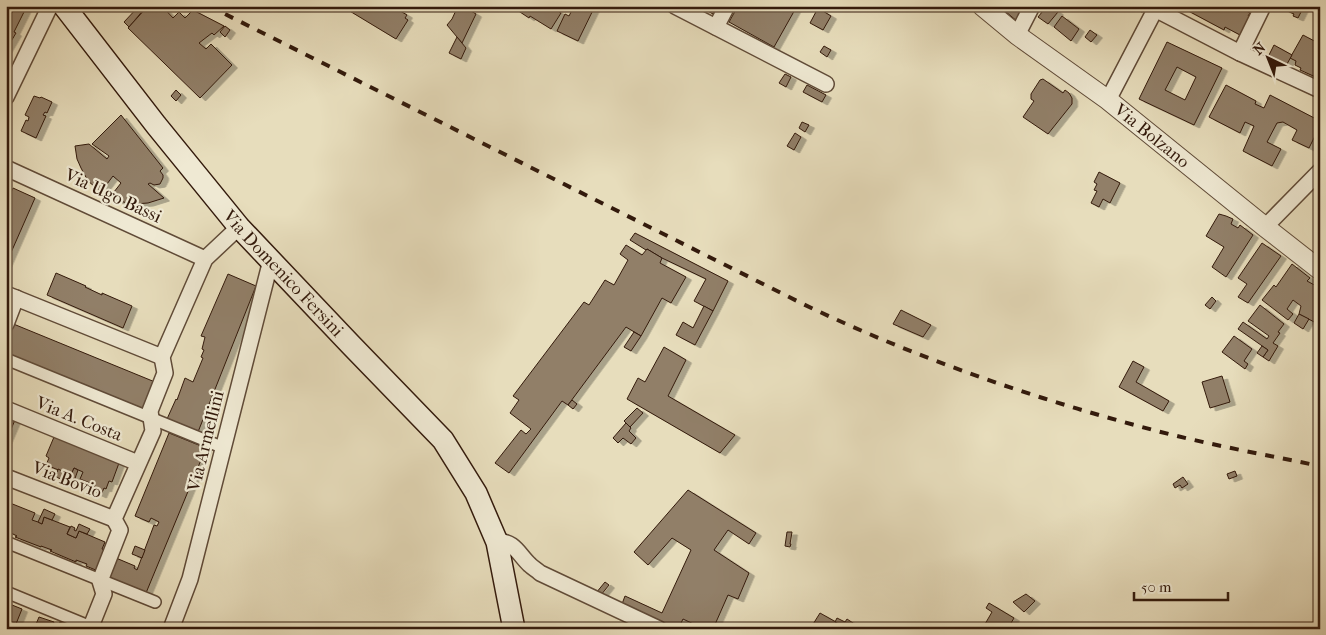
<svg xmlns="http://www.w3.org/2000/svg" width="1326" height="635" viewBox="0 0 1326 635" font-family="'IM FELL French Canon',serif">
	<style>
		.building { fill: #917f68; stroke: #331a0c; fill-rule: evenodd; filter: url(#shadow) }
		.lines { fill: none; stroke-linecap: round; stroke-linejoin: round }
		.pedestrian-casing { stroke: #604b38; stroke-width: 14 }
		.minor-casing { stroke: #604b38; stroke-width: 18 }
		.tertiary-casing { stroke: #604b38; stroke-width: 21 }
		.secondary-casing { stroke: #331a0c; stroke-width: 24 }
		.pedestrian { stroke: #efe9d3; stroke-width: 11 }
		.minor { stroke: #efe9d3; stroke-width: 15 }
		.tertiary { stroke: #efe9d3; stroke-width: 19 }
		.secondary { stroke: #efe9d3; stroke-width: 21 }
		.rail { stroke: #331a0c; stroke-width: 4; stroke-dasharray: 9 9; stroke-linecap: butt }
		.labels { text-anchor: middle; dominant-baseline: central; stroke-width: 4.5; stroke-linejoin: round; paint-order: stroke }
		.street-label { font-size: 18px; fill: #331a0c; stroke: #efe9d3 }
	</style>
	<defs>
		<filter id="shadow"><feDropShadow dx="5.5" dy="3" stdDeviation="0" flood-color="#0004"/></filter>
	</defs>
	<rect width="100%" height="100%" fill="#e7ddbc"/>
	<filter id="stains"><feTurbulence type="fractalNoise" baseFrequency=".004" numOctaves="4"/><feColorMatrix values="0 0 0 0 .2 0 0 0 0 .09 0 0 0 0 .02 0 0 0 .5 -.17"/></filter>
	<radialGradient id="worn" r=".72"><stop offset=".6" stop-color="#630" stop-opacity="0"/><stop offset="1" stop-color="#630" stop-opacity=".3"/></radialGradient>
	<!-- building -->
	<g class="building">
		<polygon points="6,6 21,6 26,8 14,32 16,33 6,50"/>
		<polygon points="139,6 143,6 145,8 129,27 124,22"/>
		<polygon points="148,6 162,6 173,18 179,12 185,18 193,10 224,26 214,35 212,33 199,43 206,49 211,44 232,65 200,98 128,28"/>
		<polygon points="351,6 384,6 387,8 387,6 392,6 407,15 405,18 408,20 396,39 348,10"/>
		<polygon points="458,6 463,6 476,14 462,43 447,25 452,19"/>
		<polygon points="511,6 558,6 556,10 561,13 551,29 530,16 529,18"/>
		<polygon points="574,6 595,6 578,41 557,31 565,14 569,16"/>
		<polygon points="699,6 717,6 713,14"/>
		<polygon points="738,6 797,6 774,47 729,22"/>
		<polygon points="999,6 1026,6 1018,22"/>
		<polygon points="1047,6 1050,6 1058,12 1048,24 1038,17"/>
		<polygon points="1130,6 1145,6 1142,12"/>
		<polygon points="1179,6 1237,6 1236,8 1240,10 1241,8 1250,13 1248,16 1250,17 1240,35 1225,27 1224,30"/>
		<polygon points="1282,6 1304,6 1298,18 1293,16 1294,14 1281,8"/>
		<polygon points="818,8 831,16 823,30 810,23"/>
		<polygon points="1062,16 1079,29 1071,41 1054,27"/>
		<polygon points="225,26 230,30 225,37 220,32"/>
		<polygon points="1090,30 1097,35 1091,42 1085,37"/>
		<polygon points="1303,35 1320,44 1320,79 1300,70 1301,68 1295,65 1296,61 1290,58"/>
		<polygon points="457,37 466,48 461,59 449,53"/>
		<path d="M 1167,42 L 1222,68 L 1194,125 L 1139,99 ZM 1177,67 L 1196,77 L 1185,100 L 1165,90 Z"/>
		<polygon points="1274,45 1292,55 1287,64 1269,55"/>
		<polygon points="824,46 831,50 827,57 820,52"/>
		<polygon points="785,74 791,77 786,87 779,83"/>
		<polygon points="1043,79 1063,93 1065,90 1069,93 1072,98 1072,104 1048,134 1023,117 1034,101 1031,99 1031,94 1040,80"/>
		<polygon points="807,85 826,95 822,102 803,92"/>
		<polygon points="1226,85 1256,101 1255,104 1264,108 1270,95 1320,121 1320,126 1309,148 1292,140 1297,130 1283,122 1277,123 1267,142 1281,149 1272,166 1243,151 1254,126 1245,122 1240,133 1209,117"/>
		<polygon points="176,90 181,95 176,101 171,96"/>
		<polygon points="34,96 40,98 41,97 52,102 47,113 45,112 43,115 46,116 36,138 21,131 26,120 28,121 29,117 25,115"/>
		<polygon points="121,115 163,168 160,171 163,175 163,178 160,184 154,185 150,183 148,184 164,198 148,203 134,204 118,201 110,197 121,183 113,176 101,192 88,181 81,168 77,159 75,146 89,144 107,159 109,156 92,144"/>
		<polygon points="802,122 809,125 805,132 799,128"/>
		<polygon points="795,133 801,137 794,150 787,146"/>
		<polygon points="1099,172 1120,183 1110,203 1103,199 1099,207 1091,203 1097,191 1094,190 1097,184 1094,182"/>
		<polygon points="13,188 35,198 6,264 6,203"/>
		<polygon points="1219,214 1226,216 1233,219 1231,224 1238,228 1240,225 1253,235 1226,277 1212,267 1224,247 1206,236"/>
		<polygon points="635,233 728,281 713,311 694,301 706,279 662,258 647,249 646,250 630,240"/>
		<polygon points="1262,243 1281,256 1248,303 1238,297 1247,284 1238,278"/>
		<polygon points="626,245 642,255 647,249 662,258 660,263 686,277 671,303 662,298 641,336 626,327 568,405 562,401 509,473 495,463 521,430 526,434 531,429 510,413 519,400 513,396 584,302 589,305 605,280 614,285 628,260 620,254"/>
		<polygon points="1292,264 1310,278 1307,281 1320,288 1320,321 1318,324 1299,314 1301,306 1293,300 1287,309 1293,314 1288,320 1262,300 1274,285 1276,287"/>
		<polygon points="56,273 86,286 85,287 102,295 102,293 132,306 123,328 47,295"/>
		<polygon points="228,274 256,286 198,432 167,419 176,399 177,400 185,378 193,382 203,358 201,357 204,350 202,349 205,337 201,336"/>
		<polygon points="1212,297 1216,301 1210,309 1205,305"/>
		<polygon points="1260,305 1284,324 1278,332 1280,333 1273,343 1278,346 1269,361 1263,357 1268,350 1238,329 1243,322 1267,339 1269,336 1248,321"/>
		<polygon points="704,306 713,311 695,345 676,335 683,322 693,328"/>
		<polygon points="901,310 931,325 923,337 893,324"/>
		<polygon points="1299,314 1309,319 1303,329 1294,323"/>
		<polygon points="11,323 155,382 144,409 6,353 6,335"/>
		<polygon points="634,332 641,336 631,351 624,347"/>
		<polygon points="1234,336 1252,349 1244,361 1248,364 1245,369 1222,352"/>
		<polygon points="1262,346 1268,350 1263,357 1257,353"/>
		<polygon points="664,347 686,360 668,396 735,435 720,453 627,399 638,378 645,382"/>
		<polygon points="1133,361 1144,367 1136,382 1169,401 1163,411 1119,387"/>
		<polygon points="1222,376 1230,402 1210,408 1202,382"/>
		<polygon points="572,400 577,404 573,409 568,405"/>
		<polygon points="637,408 643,413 630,427 624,421"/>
		<polygon points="6,416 15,420 6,441"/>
		<polygon points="626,423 631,428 629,431 636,438 631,444 623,438 618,443 613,438"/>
		<polygon points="169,433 206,448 146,593 109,578 116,558 135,566 134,568 137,570 154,525 157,526 159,522 151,518 149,522 135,516"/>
		<polygon points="54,437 119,463 112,482 109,481 106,489 104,488 101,495 92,491 95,485 80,479 83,472 74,468 71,475 46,465 49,458 46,456"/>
		<polygon points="74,468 78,470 73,484 56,477 58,469 71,475"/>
		<polygon points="1235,471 1237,476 1229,479 1227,474"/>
		<polygon points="1183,477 1188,484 1182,488 1180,485 1175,488 1173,484"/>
		<polygon points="688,490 756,533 749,544 728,530 714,550 749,573 738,599 728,595 713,629 704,629 683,619 678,629 675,629 622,604 625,596 662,613 691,550 672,538 648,565 634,552"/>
		<polygon points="10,503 35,513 32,520 38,522 42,524 44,517 70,527 67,534 76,538 79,531 105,542 102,549 106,551 98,571 86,566 87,564 76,560 76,562 50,551 52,550 41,546 41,547 15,537 17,536 7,531 6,533 6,509"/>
		<polygon points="44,509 55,514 52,520 44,517 42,524 38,522"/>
		<polygon points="79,524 90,529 87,534 79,531 76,538 67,534 71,526 75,528 74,530 76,531"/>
		<polygon points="787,532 792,532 790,544 791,544 790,547 785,546"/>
		<polygon points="135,546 145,550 142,558 132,554"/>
		<polygon points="605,582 609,585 601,595 596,593"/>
		<polygon points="1026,594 1035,601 1024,612 1013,602"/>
		<polygon points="7,603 22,609 14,629 6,629"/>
		<polygon points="989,603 1014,618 1008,628 1009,629 992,629 985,624 992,612 986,608"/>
		<polygon points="820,613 843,626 841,629 810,629"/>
		<polygon points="39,617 54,622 51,629 34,629"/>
		<polygon points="837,618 845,622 847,619 853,623 848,629 835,622"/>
		<polygon points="60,622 73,628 72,629 58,629"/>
	</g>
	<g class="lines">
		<defs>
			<g id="pedestrian">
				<polyline points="6,359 224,448"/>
				<polyline points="6,542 155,602"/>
				<polyline points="6,592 91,627"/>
			</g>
			<g id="minor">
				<polyline points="675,6 826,84"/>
				<polyline points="1155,9 1240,53 1320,90"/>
				<polyline points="716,27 727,6"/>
				<polyline points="1017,35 1032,6"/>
				<polyline points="1240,53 1263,6"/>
				<polyline points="6,97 50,6"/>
				<polyline points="1108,100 1157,6"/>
				<polyline points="6,168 205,259"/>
				<polyline points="1265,227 1320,171"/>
				<polyline points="6,294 162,357"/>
				<polyline points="6,324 16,298"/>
				<polyline points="6,409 138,463"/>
				<polyline points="6,477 114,519"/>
				<path d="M 497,542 C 514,540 519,555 530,565 C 533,568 537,570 540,573 L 659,629"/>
				<polyline points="90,629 104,594 100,581 120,530 114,519 153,431 150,411 165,373 162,357 205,259 239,227"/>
				<polyline points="171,629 190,579 271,260"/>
			</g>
			<g id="tertiary">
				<path id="s1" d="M 982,6 L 1017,35 L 1108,100 L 1265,227 L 1320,270"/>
			</g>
			<g id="secondary">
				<path id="s2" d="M 64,6 L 156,125 L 239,227 L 351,345 L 443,440 L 476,493 L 497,542 L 514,629"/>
			</g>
		</defs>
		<!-- pedestrian casing -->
		<use href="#pedestrian" class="pedestrian-casing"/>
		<!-- minor casing -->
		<use href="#minor" class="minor-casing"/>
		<!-- tertiary casing -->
		<use href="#tertiary" class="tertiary-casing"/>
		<!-- secondary casing -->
		<use href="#secondary" class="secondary-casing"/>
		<!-- pedestrian -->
		<use href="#pedestrian" class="pedestrian"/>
		<!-- minor -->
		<use href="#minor" class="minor"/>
		<!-- tertiary -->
		<use href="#tertiary" class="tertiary"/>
		<!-- secondary -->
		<use href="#secondary" class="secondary"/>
		<!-- rail -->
		<path class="rail" d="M 209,6 L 801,303 C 915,358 1035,399 1157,431 C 1211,445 1266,455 1320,466"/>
	</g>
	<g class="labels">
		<!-- street labels -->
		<g class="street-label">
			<text stroke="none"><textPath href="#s1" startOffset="214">Via Bolzano</textPath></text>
			<text transform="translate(113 196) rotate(25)">Via Ugo Bassi</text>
			<text stroke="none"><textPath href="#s2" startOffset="346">Via Domenico Fersini</textPath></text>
			<text transform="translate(79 419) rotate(22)">Via A. Costa</text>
			<text transform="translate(206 441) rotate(-76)">Via Armellini</text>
			<text transform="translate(67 480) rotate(21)">Via Bovio</text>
		</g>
	</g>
	<!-- margin -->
	<rect width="1326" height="635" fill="none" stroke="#e7ddbc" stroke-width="25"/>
	<rect x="8" y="8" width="1311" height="620" fill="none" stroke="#331a0c" stroke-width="2.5"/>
	<rect x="12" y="12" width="1301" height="610" fill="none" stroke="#331a0c"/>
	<!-- north arrow -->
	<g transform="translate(1268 58) rotate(317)" stroke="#efe9d3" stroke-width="4" paint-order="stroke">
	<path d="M0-4L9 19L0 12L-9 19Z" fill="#331a0c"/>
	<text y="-8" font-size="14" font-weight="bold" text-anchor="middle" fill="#331a0c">N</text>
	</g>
	<!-- scale -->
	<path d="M1134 592v8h94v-8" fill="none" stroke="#331a0c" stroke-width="2.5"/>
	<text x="1141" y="592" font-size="15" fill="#331a0c" stroke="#efe9d3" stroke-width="4" paint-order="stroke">50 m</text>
	<rect width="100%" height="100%" filter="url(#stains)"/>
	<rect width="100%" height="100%" fill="url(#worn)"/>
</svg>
